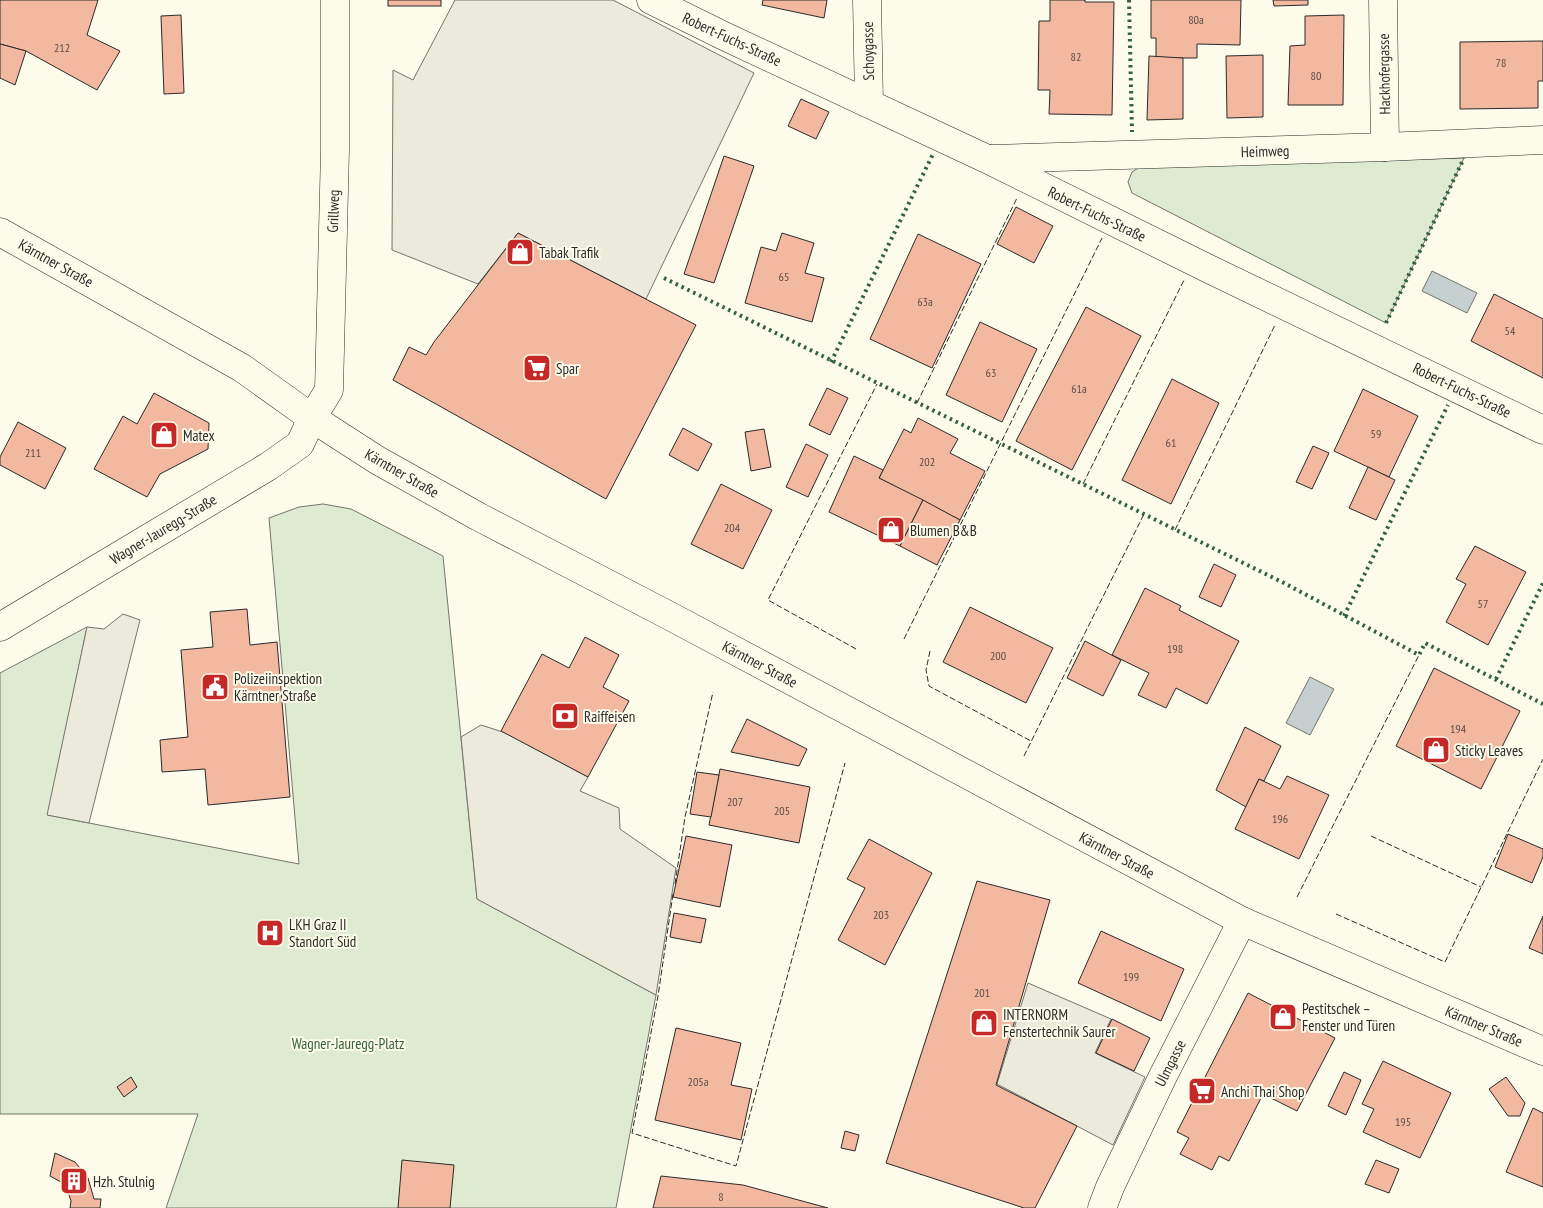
<svg xmlns="http://www.w3.org/2000/svg" width="1543" height="1208" viewBox="0 0 1543 1208" font-family="'PT Sans Narrow',sans-serif">
	<style>
		.green { fill: #deebd1; stroke: #74746e }
		.parking { fill: #eceadb; stroke: #74746e }
		.water { fill: #c7d0d0; stroke: #74746e }
		.building { fill: #f2b8a0; stroke: #2b2b2b }
		.lines { fill: none; stroke-linecap: round; stroke-linejoin: round }
		.minor-casing { stroke: #2b2b2b; stroke-width: 29 }
		.major-casing { stroke: #2b2b2b; stroke-width: 29 }
		.minor { stroke: #fdfbea; stroke-width: 28 }
		.major { stroke: #fdfbea; stroke-width: 28 }
		.hedge { stroke: #34623c; stroke-width: 4; stroke-dasharray: 2.5 4; stroke-linecap: butt }
		.fence { stroke: #2b2b2b; stroke-width: 1; stroke-dasharray: 6 2.5; stroke-linecap: butt }
		.labels { text-anchor: middle; dominant-baseline: central; stroke-width: 4; stroke-linejoin: round; paint-order: stroke }
		.number-label { font-size: 12px; fill: #5d4e48 }
		.street-label { font-size: 15px; fill: #2b2b2b; stroke: #fdfbea }
		.poi-label { font-size: 15px; fill: #2b2b2b; stroke: #fdfbea; text-anchor: start }
		.park-label { font-size: 15px; fill: #34623c; stroke: #fdfbea }
	</style>
	<rect width="100%" height="100%" fill="#fdfbea"/>
	<!-- green -->
	<g class="green">
		<polygon points="1464,158 1386,323 1132,193 1128,182 1132,172 1140,167"/>
		<polygon points="323,504 351,509 443,556 477,899 656,995 616,1208 166,1208 198,1114 0,1114 0,673 87,627 48,815 299,864 269,518 299,507"/>
	</g>
	<!-- parking -->
	<g class="parking">
		<polygon points="455,0 613,0 754,73 646,299 518,233 478,284 392,250 393,70 413,80"/>
		<polygon points="123,614 140,620 89,823 47,815 87,627 104,629"/>
		<polygon points="481,725 506,733 588,777 580,791 619,808 620,829 676,868 656,995 477,899 461,737"/>
		<polygon points="1028,983 1111,1019 1095,1053 1145,1077 1113,1145 997,1084"/>
	</g>
	<!-- water -->
	<g class="water">
		<polygon points="1432,271 1477,293 1467,313 1422,291"/>
		<polygon points="1310,677 1334,689 1310,735 1286,723"/>
	</g>
	<!-- building -->
	<g class="building">
		<polygon points="0,0 98,0 87,35 120,51 97,90 26,51 0,44"/>
		<rect x="388" y="0" width="53" height="6"/>
		<polygon points="763,0 827,0 824,18 762,5"/>
		<polygon points="1050,0 1085,0 1085,2 1114,2 1112,115 1049,114 1050,90 1038,90 1039,21 1050,21"/>
		<polygon points="1151,0 1241,0 1240,45 1197,44 1197,58 1156,58 1156,38 1151,38"/>
		<polygon points="1273,0 1308,0 1308,5 1274,6"/>
		<polygon points="181,15 184,93 164,94 161,16"/>
		<polygon points="1344,15 1343,105 1288,105 1290,46 1305,45 1305,16"/>
		<polygon points="1543,41 1543,81 1538,81 1538,108 1460,109 1460,42"/>
		<polygon points="0,44 26,51 15,85 0,78"/>
		<polygon points="1263,55 1263,117 1227,118 1226,56"/>
		<polygon points="1149,56 1183,58 1183,119 1147,120"/>
		<polygon points="801,99 829,112 816,139 788,126"/>
		<polygon points="724,156 754,166 714,283 684,274"/>
		<polygon points="1016,207 1053,226 1034,263 997,244"/>
		<polygon points="518,233 696,325 606,499 393,380 409,347 426,355 434,342"/>
		<polygon points="782,233 814,243 805,273 824,278 812,322 745,303 761,247 776,251"/>
		<polygon points="918,234 981,264 932,368 870,339"/>
		<polygon points="1494,294 1543,319 1543,378 1471,341"/>
		<polygon points="1086,307 1141,336 1072,470 1016,441"/>
		<polygon points="980,322 1037,349 1002,422 946,395"/>
		<polygon points="1172,379 1219,403 1171,504 1122,480"/>
		<polygon points="827,388 848,398 830,435 809,425"/>
		<polygon points="1363,389 1418,416 1389,477 1334,451"/>
		<polygon points="154,393 209,423 208,449 160,474 147,497 94,469 123,416 137,424"/>
		<polygon points="918,418 958,439 950,453 985,471 960,520 879,478 904,429 911,433"/>
		<polygon points="18,422 66,448 45,489 0,465 0,457"/>
		<polygon points="683,428 712,444 698,471 669,455"/>
		<polygon points="764,429 771,467 751,471 745,432"/>
		<polygon points="806,444 828,455 808,497 786,487"/>
		<polygon points="1313,446 1329,453 1312,489 1296,482"/>
		<polygon points="854,456 883,470 879,478 923,500 900,546 829,512"/>
		<polygon points="1368,467 1395,480 1376,520 1349,508"/>
		<polygon points="721,484 772,510 743,569 691,544"/>
		<polygon points="923,500 960,520 937,565 900,546"/>
		<polygon points="1475,546 1526,572 1488,645 1446,622 1466,584 1456,579"/>
		<polygon points="1214,564 1236,575 1221,607 1199,597"/>
		<polygon points="1145,588 1181,606 1179,610 1239,641 1207,704 1176,688 1166,708 1138,695 1149,673 1112,655"/>
		<polygon points="970,607 1053,648 1026,703 943,662"/>
		<polygon points="247,609 250,645 277,642 290,797 208,805 205,769 162,772 160,740 188,737 181,650 213,647 210,612"/>
		<polygon points="585,637 619,655 603,687 629,701 588,777 501,731 542,654 569,668"/>
		<polygon points="1085,641 1121,660 1103,696 1067,678"/>
		<polygon points="1434,668 1520,711 1481,789 1396,746"/>
		<polygon points="747,719 807,749 799,766 731,752"/>
		<polygon points="1245,727 1281,746 1264,781 1259,779 1246,807 1216,790"/>
		<polygon points="720,769 810,787 799,843 709,825"/>
		<polygon points="697,772 719,775 711,817 690,814"/>
		<polygon points="1287,776 1329,795 1299,859 1235,829 1259,779 1280,789"/>
		<polygon points="1508,834 1543,849 1543,857 1532,883 1495,867"/>
		<polygon points="686,836 732,845 720,907 673,897"/>
		<polygon points="869,839 932,873 885,965 838,940 865,888 847,879"/>
		<polygon points="977,881 1050,900 996,1085 1077,1126 1035,1208 1024,1208 886,1163"/>
		<polygon points="674,913 706,919 701,943 670,937"/>
		<polygon points="1543,916 1543,954 1529,948"/>
		<polygon points="1101,931 1184,969 1161,1021 1078,983"/>
		<polygon points="1248,993 1335,1038 1297,1111 1263,1094 1229,1161 1219,1156 1212,1170 1180,1154 1189,1138 1177,1132"/>
		<polygon points="1112,1019 1150,1038 1134,1071 1096,1053"/>
		<polygon points="676,1028 741,1043 731,1085 752,1089 741,1140 655,1120"/>
		<polygon points="1383,1061 1451,1093 1420,1158 1363,1132 1374,1109 1362,1104"/>
		<polygon points="1344,1072 1361,1080 1346,1115 1328,1106"/>
		<polygon points="131,1077 137,1087 124,1097 117,1087"/>
		<polygon points="1506,1077 1525,1103 1520,1116 1508,1116 1489,1089"/>
		<polygon points="1533,1108 1543,1113 1543,1187 1506,1172"/>
		<polygon points="845,1131 859,1135 855,1151 841,1148"/>
		<polygon points="55,1153 75,1162 88,1178 94,1199 101,1199 100,1208 70,1208 71,1201 67,1189 61,1182 50,1176"/>
		<polygon points="402,1160 454,1165 450,1208 398,1208"/>
		<polygon points="1376,1160 1399,1169 1389,1193 1365,1184"/>
		<polygon points="661,1176 743,1185 828,1208 653,1208"/>
	</g>
	<g class="lines">
		<defs>
			<g id="minor">
				<polyline points="651,0 724,36 987,159 1207,268 1543,430"/>
				<polyline points="867,0 869,102"/>
				<polyline points="1383,0 1385,147"/>
				<polyline points="990,159 1385,147 1543,140"/>
				<polyline points="1102,1208 1110,1187 1162,1078 1242,921"/>
			</g>
			<g id="major">
				<polyline points="0,232 242,368 312,418 377,460 479,517 668,615 1242,921 1543,1051"/>
				<polyline points="0,627 269,466 300,444 312,418 329,390 335,150 335,0"/>
			</g>
		</defs>
		<!-- minor casing -->
		<use href="#minor" class="minor-casing"/>
		<!-- major casing -->
		<use href="#major" class="major-casing"/>
		<!-- minor -->
		<use href="#minor" class="minor"/>
		<!-- major -->
		<use href="#major" class="major"/>
		<!-- hedge -->
		<g class="hedge">
			<polyline points="1129,0 1132,132"/>
			<polyline points="664,278 1284,583 1419,655 1425,643 1543,704"/>
			<polyline points="1386,323 1464,158"/>
			<polyline points="831,362 933,154"/>
			<polyline points="1344,616 1448,405"/>
			<polyline points="1496,679 1543,583"/>
		</g>
		<!-- fence -->
		<g class="fence">
			<polyline points="917,403 1017,198"/>
			<polyline points="1083,484 1184,280"/>
			<polyline points="1175,530 1275,325"/>
			<polyline points="904,639 1102,238"/>
			<polyline points="856,649 768,600 877,384"/>
			<polyline points="930,651 926,670 929,686 1031,741"/>
			<polyline points="1024,756 1144,514"/>
			<polyline points="1371,836 1481,887"/>
			<polyline points="675,884 685,817 713,692"/>
			<polyline points="673,894 658,996 632,1133 736,1166 845,763"/>
			<polyline points="1297,897 1419,655"/>
			<polyline points="1336,914 1445,962 1543,759"/>
		</g>
	</g>
	<!-- icons -->
	<defs>
		<symbol id="shop-square" viewBox="-11 -11 22 22"><rect x="-9" y="-9" width="18" height="18" rx="4" fill="#c62828" stroke="#fdfbea"/><path d="M-5-2.5h2.3a2.7 3.5 0 0 1 5.4 0H5L5.5 6h-11ZM-1.5-2.5h3a1.5 2.3 0 0 0-3 0Z" fill="#fff"/></symbol>
		<symbol id="supermarket-square" viewBox="-11 -11 22 22"><rect x="-9" y="-9" width="18" height="18" rx="4" fill="#c62828" stroke="#fdfbea"/><path d="M-6-5.5h2.5l.6 2H6L4.5 2H-2.5L-4.4-4H-6ZM-1.5 3.2a1.3 1.3 0 1 0 .1 0ZM3 3.2a1.3 1.3 0 1 0 .1 0Z" fill="#fff"/></symbol>
		<symbol id="civic-square" viewBox="-11 -11 22 22"><rect x="-9" y="-9" width="18" height="18" rx="4" fill="#c62828" stroke="#fdfbea"/><path d="M-.6-6.5H3V-4.5H.6V-3L4-1V1h2V6H-6V1h2V-1L-.6-3ZM-1.2 2.5V6h2.4V2.5Z" fill="#fff"/></symbol>
		<symbol id="bank-square" viewBox="-11 -11 22 22"><rect x="-9" y="-9" width="18" height="18" rx="4" fill="#c62828" stroke="#fdfbea"/><path d="M-6-4H6V4H-6ZM0-2.3a2.3 2.3 0 1 0 0 4.6a2.3 2.3 0 1 0 0-4.6Z" fill="#fff"/></symbol>
		<symbol id="hospital-square" viewBox="-11 -11 22 22"><rect x="-9" y="-9" width="18" height="18" rx="4" fill="#c62828" stroke="#fdfbea"/><path d="M-5-5h3v3.5h4V-5h3V5h-3V1.5h-4V5h-3Z" fill="#fff"/></symbol>
		<symbol id="building-square" viewBox="-11 -11 22 22"><rect x="-9" y="-9" width="18" height="18" rx="4" fill="#c62828" stroke="#fdfbea"/><path d="M-4-6H4V6H1V3H-1V6H-4ZM-2.5-4.3h1.7v1.8h-1.7ZM.8-4.3h1.7v1.8H.8ZM-2.5-1h1.7V.8h-1.7ZM.8-1h1.7V.8H.8Z" fill="#fff"/></symbol>
	</defs>
	<g fill-rule="evenodd">
		<use href="#shop-square" x="504" y="236" width="32" height="32"/>
		<use href="#supermarket-square" x="521" y="352" width="32" height="32"/>
		<use href="#shop-square" x="148" y="419" width="32" height="32"/>
		<use href="#shop-square" x="875" y="514" width="32" height="32"/>
		<use href="#civic-square" x="199" y="671" width="32" height="32"/>
		<use href="#bank-square" x="549" y="700" width="32" height="32"/>
		<use href="#shop-square" x="1420" y="734" width="32" height="32"/>
		<use href="#hospital-square" x="254" y="917" width="32" height="32"/>
		<use href="#shop-square" x="1267" y="1001" width="32" height="32"/>
		<use href="#shop-square" x="968" y="1007" width="32" height="32"/>
		<use href="#supermarket-square" x="1186" y="1075" width="32" height="32"/>
		<use href="#building-square" x="58" y="1165" width="32" height="32"/>
	</g>
	<g class="labels">
		<!-- number labels -->
		<g class="number-label">
			<text x="1196" y="19">80a</text>
			<text x="62" y="47">212</text>
			<text x="1076" y="56">82</text>
			<text x="1501" y="62">78</text>
			<text x="1316" y="75">80</text>
			<text x="784" y="276">65</text>
			<text x="925" y="301">63a</text>
			<text x="1510" y="330">54</text>
			<text x="991" y="372">63</text>
			<text x="1079" y="388">61a</text>
			<text x="1376" y="433">59</text>
			<text x="1171" y="442">61</text>
			<text x="33" y="452">211</text>
			<text x="927" y="461">202</text>
			<text x="732" y="527">204</text>
			<text x="1483" y="603">57</text>
			<text x="1175" y="648">198</text>
			<text x="998" y="655">200</text>
			<text x="1458" y="728">194</text>
			<text x="735" y="801">207</text>
			<text x="782" y="810">205</text>
			<text x="1280" y="818">196</text>
			<text x="881" y="914">203</text>
			<text x="1131" y="976">199</text>
			<text x="982" y="992">201</text>
			<text x="698" y="1081">205a</text>
			<text x="1403" y="1121">195</text>
			<text x="721" y="1196">8</text>
		</g>
		<!-- street labels -->
		<g class="street-label">
			<text transform="translate(732 39) rotate(25)">Robert-Fuchs-Straße</text>
			<text transform="translate(868 51) rotate(-91)">Schoygasse</text>
			<text transform="translate(1384 74) rotate(-91)">Hackhofergasse</text>
			<text transform="translate(1265 151) rotate(-2)">Heimweg</text>
			<text transform="translate(333 211) rotate(-88)">Grillweg</text>
			<text transform="translate(1097 214) rotate(26)">Robert-Fuchs-Straße</text>
			<text transform="translate(56 263) rotate(29)">Kärntner Straße</text>
			<text transform="translate(1462 390) rotate(26)">Robert-Fuchs-Straße</text>
			<text transform="translate(402 473) rotate(30)">Kärntner Straße</text>
			<text transform="translate(163 529) rotate(-31)">Wagner-Jauregg-Straße</text>
			<text transform="translate(760 664) rotate(28)">Kärntner Straße</text>
			<text transform="translate(1117 855) rotate(28)">Kärntner Straße</text>
			<text transform="translate(1484 1026) rotate(23)">Kärntner Straße</text>
			<text transform="translate(1170 1063) rotate(-63)">Ulmgasse</text>
		</g>
		<!-- poi labels -->
		<g class="poi-label">
			<text x="539" y="252">Tabak Trafik</text>
			<text x="556" y="368">Spar</text>
			<text x="183" y="435">Matex</text>
			<text x="910" y="530">Blumen B&amp;B</text>
			<text x="234" y="678">Polizeiinspektion<tspan x="234" dy="17">Kärntner Straße</tspan></text>
			<text x="584" y="716">Raiffeisen</text>
			<text x="1455" y="750">Sticky Leaves</text>
			<text x="289" y="924">LKH Graz II<tspan x="289" dy="17">Standort Süd</tspan></text>
			<text x="1302" y="1008">Pestitschek –<tspan x="1302" dy="17">Fenster und Türen</tspan></text>
			<text x="1003" y="1014">INTERNORM<tspan x="1003" dy="17">Fenstertechnik Saurer</tspan></text>
			<text x="1221" y="1091">Anchi Thai Shop</text>
			<text x="93" y="1181">Hzh. Stulnig</text>
		</g>
		<!-- park labels -->
		<g class="park-label">
			<text x="348" y="1043">Wagner-Jauregg-Platz</text>
		</g>
	</g>
</svg>
